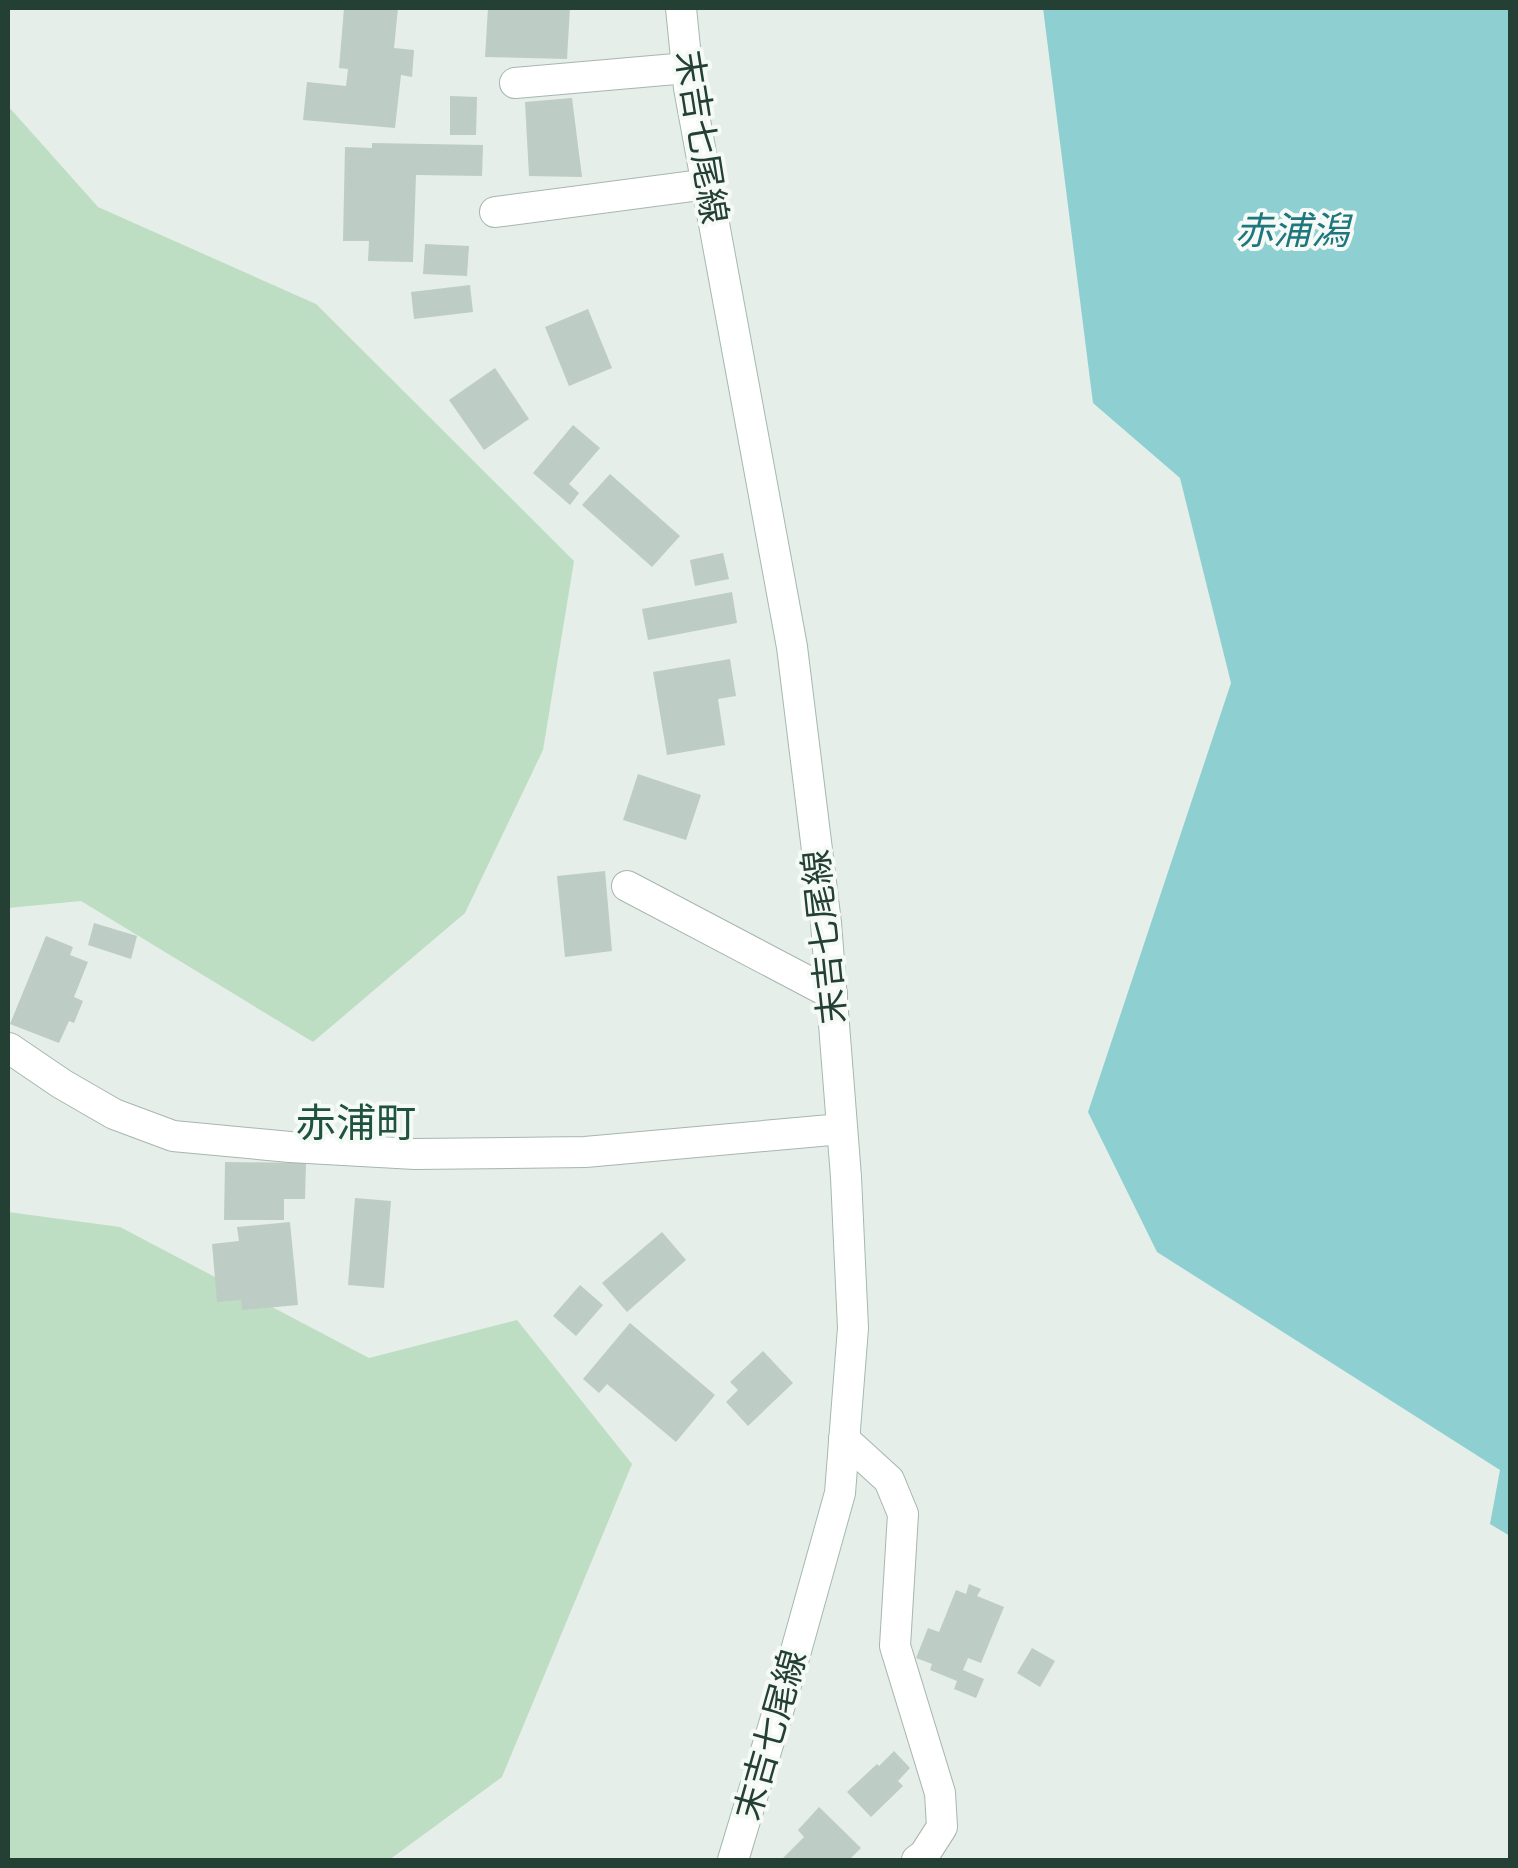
<svg xmlns="http://www.w3.org/2000/svg" width="1518" height="1868" viewBox="0 0 1518 1868" font-family="Karla,'Noto Sans JP',sans-serif">
	<style>
		.green { fill: #bedec3 }
		.water { fill: #8ecfd2 }
		.building { fill: #bdccc4 }
		.lines { fill: none; stroke-linecap: round; stroke-linejoin: round }
		.street-casing { stroke: #a7b6af; stroke-width: 32 }
		.secondary-casing { stroke: #a3baaf; stroke-width: 32 }
		.street { stroke: #fff; stroke-width: 30 }
		.secondary { stroke: #fff; stroke-width: 30 }
		.labels { text-anchor: middle; dominant-baseline: central; stroke-width: 8; stroke-linejoin: round; paint-order: stroke }
		.street-label { font-size: 35px; fill: #244035; stroke: #f6faf7 }
		.water-label { font-size: 38px; font-style: italic; fill: #1e777c; stroke: #f6faf7 }
		.quarter-label { font-size: 40px; fill: #205240; stroke: #f6faf7 }
	</style>
	<rect width="100%" height="100%" fill="#e5eee9"/>
	<!-- green -->
	<g class="green">
		<polygon points="8,106 98,207 316,304 574,561 543,750 465,913 313,1042 81,901 8,908"/>
		<polygon points="8,1212 120,1227 369,1358 517,1320 632,1464 502,1777 389,1860 8,1860"/>
	</g>
	<!-- water -->
	<polygon class="water" points="1043,8 1510,8 1510,1536 1490,1524 1500,1470 1157,1252 1088,1112 1231,683 1180,478 1093,403"/>
	<!-- building -->
	<g class="building">
		<polygon points="344,8 398,8 394,48 414,50 412,77 401,75 395,128 303,120 307,82 346,86 348,69 339,68"/>
		<polygon points="488,8 570,8 567,59 485,57"/>
		<polygon points="450,96 477,97 476,135 450,135"/>
		<polygon points="572,98 582,177 529,176 525,102"/>
		<polygon points="372,143 483,145 482,176 416,175 413,262 368,261 369,241 343,241 345,147 372,148"/>
		<polygon points="425,244 469,246 467,276 423,274"/>
		<polygon points="470,285 473,312 414,319 411,292"/>
		<polygon points="588,309 612,368 569,386 545,327"/>
		<polygon points="495,368 529,419 484,450 449,400"/>
		<polygon points="573,425 600,448 569,484 579,493 570,505 533,473"/>
		<polygon points="610,474 680,536 652,567 582,505"/>
		<polygon points="723,553 729,579 695,586 690,560"/>
		<polygon points="732,592 737,623 648,640 642,609"/>
		<polygon points="730,659 736,696 718,699 725,745 667,755 653,672"/>
		<polygon points="638,774 701,795 686,840 623,820"/>
		<polygon points="605,871 612,951 565,957 557,876"/>
		<polygon points="94,923 137,936 131,959 88,945"/>
		<polygon points="46,936 73,947 70,955 88,962 74,997 83,1001 74,1023 69,1021 59,1043 10,1024"/>
		<polygon points="225,1162 306,1163 305,1199 284,1199 284,1220 224,1220"/>
		<polygon points="355,1198 391,1201 384,1288 348,1285"/>
		<polygon points="290,1222 298,1305 242,1310 241,1300 217,1302 212,1244 239,1241 237,1227"/>
		<polygon points="662,1232 686,1260 627,1312 602,1283"/>
		<polygon points="580,1285 603,1305 576,1336 553,1316"/>
		<polygon points="630,1323 715,1395 676,1442 607,1384 599,1393 583,1379"/>
		<polygon points="763,1351 793,1383 748,1426 726,1402 738,1390 730,1382"/>
		<polygon points="969,1584 981,1589 977,1596 1004,1607 981,1663 968,1658 963,1670 984,1679 976,1698 954,1689 957,1681 930,1670 932,1664 916,1658 928,1628 939,1632 956,1590 966,1594"/>
		<polygon points="1032,1648 1055,1661 1040,1687 1017,1673"/>
		<polygon points="894,1751 910,1768 898,1781 903,1786 871,1817 847,1792 877,1764 879,1766"/>
		<polygon points="819,1807 861,1848 849,1860 781,1860 804,1837 798,1830"/>
	</g>
	<g class="lines">
		<defs>
			<g id="street">
				<polyline points="515,83 687,68"/>
				<polyline points="495,212 708,184"/>
				<polyline points="627,886 832,994"/>
				<polyline points="9,1048 62,1084 114,1114 173,1136 290,1147 415,1154 585,1152 842,1129"/>
				<polyline points="844,1439 889,1480 903,1514 895,1646 940,1793 942,1827 924,1855 917,1860"/>
			</g>
			<polyline id="secondary" points="681,8 689,88 792,647 826,923 846,1177 853,1328 840,1493 792,1665 733,1860"/>
		</defs>
		<!-- street casing -->
		<use href="#street" class="street-casing"/>
		<!-- secondary casing -->
		<use href="#secondary" class="secondary-casing"/>
		<!-- street -->
		<use href="#street" class="street"/>
		<!-- secondary -->
		<use href="#secondary" class="secondary"/>
	</g>
	<g class="labels">
		<!-- street labels -->
		<g class="street-label">
			<text transform="translate(701 137) rotate(81)">末吉七尾線</text>
			<text transform="translate(825 937) rotate(-96)">末吉七尾線</text>
			<text transform="translate(771 1735) rotate(-74)">末吉七尾線</text>
		</g>
		<!-- water labels -->
		<g class="water-label">
			<text x="1292" y="231">赤浦潟</text>
		</g>
		<!-- quarter labels -->
		<g class="quarter-label">
			<text x="356" y="1123">赤浦町</text>
		</g>
	</g>
	<!-- border -->
	<rect width="1518" height="1868" fill="none" stroke="#244035" stroke-width="20"/>
</svg>
